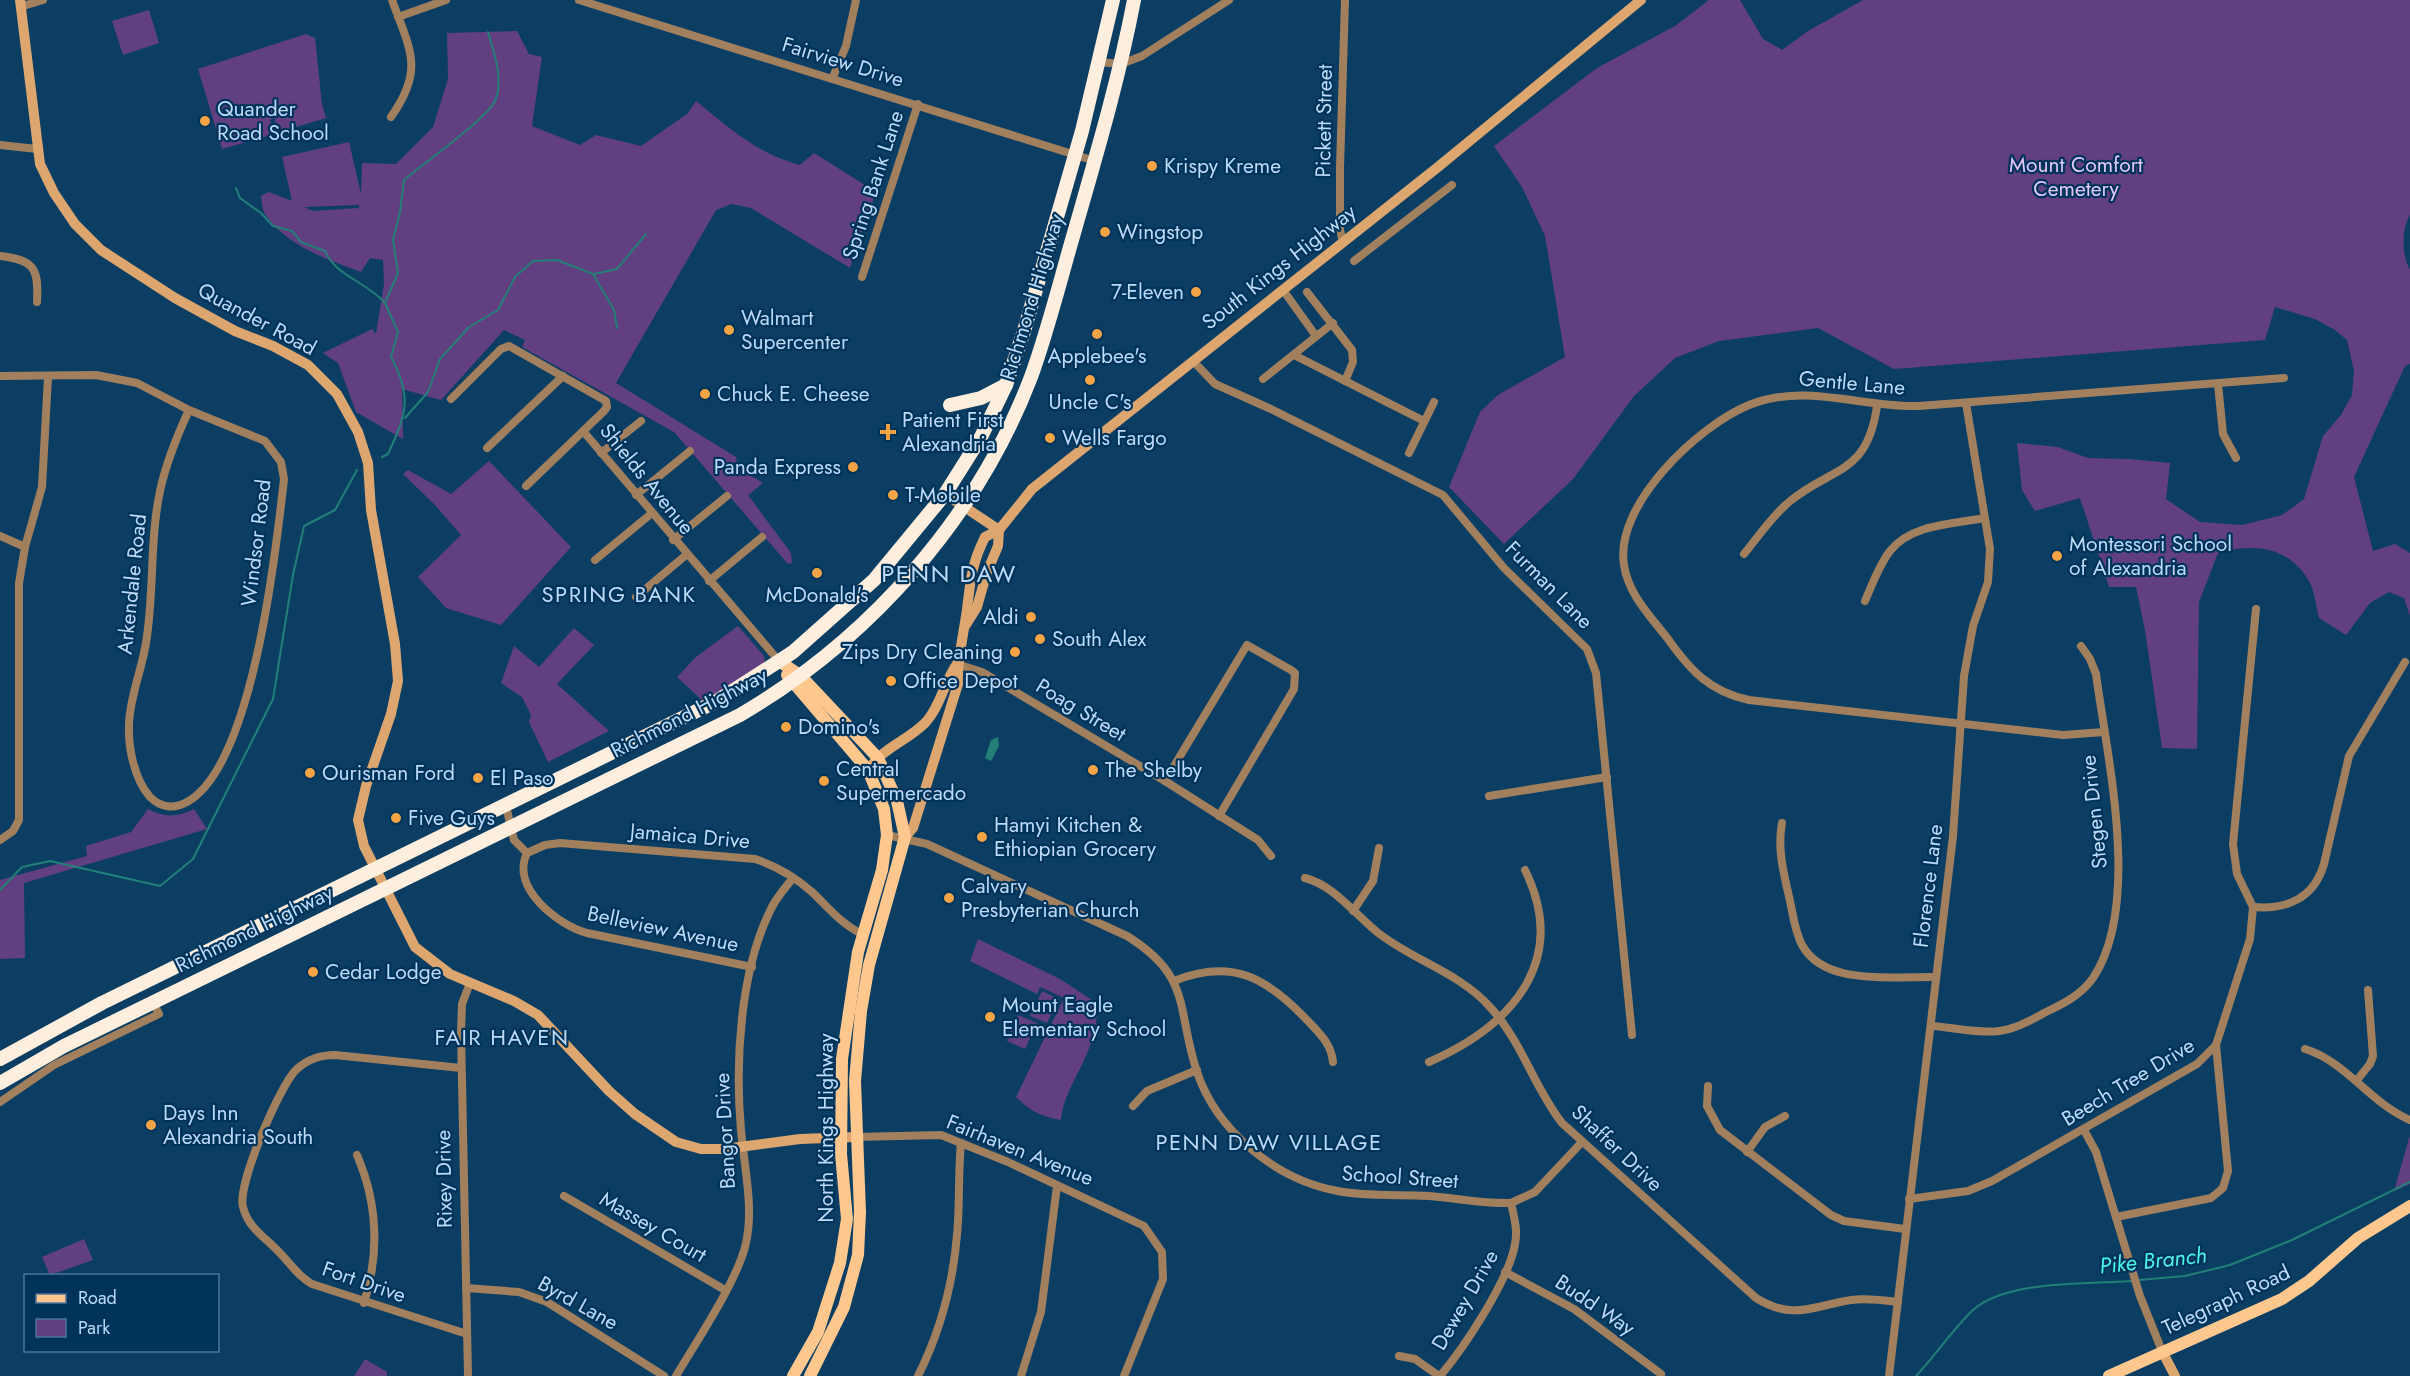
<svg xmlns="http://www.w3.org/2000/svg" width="2410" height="1376" viewBox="0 0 2410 1376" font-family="Jost,sans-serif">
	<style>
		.green { fill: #623f80; fill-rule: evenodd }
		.water { fill: #228078 }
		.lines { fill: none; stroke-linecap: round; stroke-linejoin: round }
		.stream { stroke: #228078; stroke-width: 2 }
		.street { stroke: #a2805e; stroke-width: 8 }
		.secondary { stroke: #dca66e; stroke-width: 10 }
		.primary { stroke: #fec78e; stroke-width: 12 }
		.highway { stroke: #feeedd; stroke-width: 14 }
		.poi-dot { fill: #f4a444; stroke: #003359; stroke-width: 2 }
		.labels { text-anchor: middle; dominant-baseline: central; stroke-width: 4.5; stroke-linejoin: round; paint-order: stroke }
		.street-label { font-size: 21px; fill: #bcdbf9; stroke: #003359 }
		.poi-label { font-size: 21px; fill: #bcdbf9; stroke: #003359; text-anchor: start }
		.park-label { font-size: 21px; fill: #e0c9f9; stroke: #003359 }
		.neighbourhood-label { font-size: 22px; letter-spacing: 1.5px; fill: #bcdbf9; stroke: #003359 }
		.water-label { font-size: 22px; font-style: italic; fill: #4bf5e7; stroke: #003359 }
		.quarter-label { font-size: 24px; letter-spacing: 1.5px; fill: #bcdbf9; stroke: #003359 }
	</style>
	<rect width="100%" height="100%" fill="#0c3e64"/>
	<!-- green -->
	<g class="green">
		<path d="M 1709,0 L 1740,0 L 1763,39 L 1782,50 L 1808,31 L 1863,0 L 2410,0 L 2410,215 C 2401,229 2402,256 2410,270 L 2410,364 L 2405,366 L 2354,477 L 2373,551 L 2395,544 L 2410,553 L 2410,616 L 2404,598 L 2389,592 L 2370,603 L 2346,635 L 2319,618 C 2316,607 2315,591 2309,581 C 2288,546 2254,543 2218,553 L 2199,602 L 2197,749 L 2162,748 L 2145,630 L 2136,587 L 2109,587 L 2080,498 L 2035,511 L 2022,490 L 2017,443 L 2058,447 L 2088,458 L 2129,459 L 2170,463 L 2166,499 L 2200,522 L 2242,525 L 2282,515 L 2304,499 L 2323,436 L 2341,415 L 2352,395 L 2354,371 L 2347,340 L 2335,330 L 2315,319 L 2275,307 L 2265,340 L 1894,369 L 1818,328 L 1719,341 L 1675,358 L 1634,396 L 1573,479 L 1504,544 L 1449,487 L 1480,412 L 1498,395 L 1565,357 L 1545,236 L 1522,187 L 1494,146 L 1597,68 L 1675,26 Z"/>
		<polygon points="149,10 159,43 123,55 112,21"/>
		<path d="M 517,31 L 529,54 L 542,57 L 532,126 L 580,145 L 596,135 L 641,146 L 687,114 L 696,101 C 728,127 759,155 800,165 L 814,153 L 876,192 L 850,268 L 751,208 L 732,204 L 716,210 L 616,383 L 736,457 L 738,468 L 763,483 L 748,495 L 791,553 L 792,563 L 788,564 L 674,432 L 522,347 L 525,340 L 504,330 L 441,400 L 402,389 L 403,439 L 356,412 L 338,363 L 323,353 L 372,329 L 376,334 L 384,284 L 383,260 L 370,258 L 361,272 C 328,260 285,245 265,214 C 262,210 262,202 261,196 L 269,192 L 292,201 L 282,157 L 349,142 L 361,194 L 362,163 L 396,164 L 433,127 L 448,79 L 447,33 ZM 359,205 L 359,208 L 313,211 L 304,207 Z"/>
		<polygon points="306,34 315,38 322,104 326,118 279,132 274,118 270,120 274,134 222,149 198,69"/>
		<polygon points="489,461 571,547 501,625 446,608 418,577 461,535 435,505 403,474 408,470 451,494"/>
		<polygon points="738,626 764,656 765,662 705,703 677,677 696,657"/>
		<polygon points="574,628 594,645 557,684 609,731 548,762 529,722 531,715 522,697 501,683 514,646 539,667"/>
		<path d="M 148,809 C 164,818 178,817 194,809 L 207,829 L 24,883 L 25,958 L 0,959 L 0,880 L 87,856 L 86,846 L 131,832 Z"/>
		<path d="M 978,939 L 1060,979 L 1098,1004 C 1097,1023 1093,1041 1085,1058 C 1076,1079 1063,1097 1061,1120 C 1042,1117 1030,1111 1016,1097 L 1064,998 L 1040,987 L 1037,994 L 970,961 Z"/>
		<polygon points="1042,991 1059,999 1047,1023 1030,1016"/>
		<polygon points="1018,1015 1037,1023 1025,1049 1007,1041"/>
		<polygon points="2410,1135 2410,1184 2394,1191"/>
		<polygon points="84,1239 93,1260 50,1275 42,1257"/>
		<polygon points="365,1359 387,1372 387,1376 354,1376"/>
	</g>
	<!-- water -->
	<polygon class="water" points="998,737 999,746 991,761 985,758 991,740"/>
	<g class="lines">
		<!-- stream -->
		<g class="stream">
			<path d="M 236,188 L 240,198 L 261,213 L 273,226 L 292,231 L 301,242 L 325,251 C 336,276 365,281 384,302"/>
			<polyline points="594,274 617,269 646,234"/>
			<polyline points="405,418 428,392 440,359 469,327 498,310 515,277 533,261 557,260 593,274 614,310 617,328"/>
			<path d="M 382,457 L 388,454 C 406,415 413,398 391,357 L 398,332 L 385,303 L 398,273 L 393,240 L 400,212 L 404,180 C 423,164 486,119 495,101 C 504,79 494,53 488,32"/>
			<polyline points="0,890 22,867 50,861 160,886 193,859 273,699 293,575 304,526 335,510 357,470"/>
			<polyline points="2139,1280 2185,1276 2230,1265 2292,1240 2410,1182"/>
			<path d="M 1916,1376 C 1936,1355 1952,1330 1973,1310 C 2006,1280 2090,1284 2133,1281"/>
		</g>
		<!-- street -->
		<g class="street">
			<polyline points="579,0 1095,161"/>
			<polyline points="20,7 43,0"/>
			<polyline points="398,17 446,0"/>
			<polyline points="1099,62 1121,64 1142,56 1229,0"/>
			<polyline points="833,77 846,46 856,0"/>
			<path d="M 391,117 C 425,69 410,50 392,0"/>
			<polyline points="0,145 37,149"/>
			<polyline points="1343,242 1340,230 1340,168 1345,0"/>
			<path d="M 0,256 C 34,260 39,268 37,302"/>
			<polyline points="1354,261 1452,185"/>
			<polyline points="862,277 918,104"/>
			<polyline points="1283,290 1316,336"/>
			<polyline points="1307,292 1352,350 1353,362 1345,381"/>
			<polyline points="1294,355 1424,421"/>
			<polyline points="1193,361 1215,384 1271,409 1443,495 1504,568 1587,649 1596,673 1632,1035"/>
			<path d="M 0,376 L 96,375 L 137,383 L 189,410 L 265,441 L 281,462 L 284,479 C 276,551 253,766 187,802 C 174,809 161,808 150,797 C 134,779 128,747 129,724 C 130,694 144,665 147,636 C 154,588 150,538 160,491 C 166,463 177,436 189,410"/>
			<polyline points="1263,379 1333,323"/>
			<polyline points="2218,384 2223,434 2236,458"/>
			<polyline points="451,399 501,349 509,346 606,401 607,407 604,411 526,486"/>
			<polyline points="583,431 779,661"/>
			<polyline points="487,448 563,376"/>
			<polyline points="601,453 641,421"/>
			<polyline points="1409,453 1434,402"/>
			<polyline points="636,495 690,451"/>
			<polyline points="0,536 25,547"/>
			<polyline points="673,540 727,496"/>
			<path d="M 1744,554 C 1758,537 1772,516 1789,502 C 1832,466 1867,476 1877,406"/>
			<polyline points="595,560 652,513"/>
			<polyline points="709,581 762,537"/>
			<polyline points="636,597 686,555"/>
			<path d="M 1865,601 C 1872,585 1879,565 1890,551 C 1911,524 1953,524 1984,518"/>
			<polyline points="957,664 982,672 1165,781 1258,840 1271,856"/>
			<path d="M 2104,732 L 2063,735 L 1749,700 C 1710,692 1690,670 1668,639 C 1651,617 1628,594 1624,565 C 1614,505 1698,426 1749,405 C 1806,382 1861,408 1919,406 L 2284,378"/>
			<polyline points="1165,781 1247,645 1291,670 1295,673 1294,689 1219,816"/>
			<polyline points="1489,796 1607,777"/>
			<polyline points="506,806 514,840 527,853"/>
			<path d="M 1782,823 C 1777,850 1784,874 1790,901 C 1793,915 1795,932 1802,945 C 1825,987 1895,976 1936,977"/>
			<path d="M 887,835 L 927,844 L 1127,936 C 1193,977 1176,1009 1197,1072 C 1217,1131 1276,1180 1338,1191 C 1368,1197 1399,1194 1429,1196 C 1456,1198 1484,1204 1511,1203 L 1535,1192 L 1582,1142"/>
			<polyline points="0,840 13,831 19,820 19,583 25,547 42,487 48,377"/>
			<path d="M 527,853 L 545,845 L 560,843 L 755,859 C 776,866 795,877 812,892 C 829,908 841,924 862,934"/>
			<path d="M 527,853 C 510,888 558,925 587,933 L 752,967"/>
			<path d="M 1305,878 C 1333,885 1354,913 1377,932 C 1412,960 1460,973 1490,1007 C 1523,1043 1533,1086 1562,1123 L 1756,1298 C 1793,1321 1813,1306 1851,1300 C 1867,1298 1882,1300 1898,1302"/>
			<path d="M 2253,907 C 2287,910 2314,898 2324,864 L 2349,756 L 2405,662"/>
			<polyline points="1353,911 1373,881 1379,848"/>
			<path d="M 1174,981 C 1232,958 1266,977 1307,1020 C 1319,1033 1331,1043 1333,1062"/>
			<path d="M 1931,1026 C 1953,1027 1977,1034 1999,1031 C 2016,1029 2031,1020 2046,1012 C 2063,1004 2081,995 2093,978 C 2142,905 2107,757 2096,674 L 2090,659 L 2081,646"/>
			<path d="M 2305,1049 C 2347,1062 2370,1103 2410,1120"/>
			<path d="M 1429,1062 C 1511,1026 1570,962 1525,870"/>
			<path d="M 461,1068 L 335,1055 C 321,1055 308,1059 297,1069 C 280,1084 237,1185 243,1207 C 248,1227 262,1235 276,1249 C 289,1261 296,1275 312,1284 L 467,1334"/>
			<polyline points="2357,1080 2370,1064 2373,1056 2368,990"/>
			<polyline points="1708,1086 1707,1106 1720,1130 1831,1215 1844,1221 1905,1229"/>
			<polyline points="0,1102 54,1065 159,1014 153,1002"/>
			<polyline points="1133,1106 1147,1091 1197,1070"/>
			<polyline points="2084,1130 2096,1152 2140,1296 2162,1351"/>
			<polyline points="856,1137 941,1135 1008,1162 1144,1226 1162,1252 1163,1279 1124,1376"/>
			<polyline points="1747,1152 1765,1127 1785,1116"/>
			<path d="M 357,1155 C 378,1204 380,1252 364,1303"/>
			<polyline points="564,1196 725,1290"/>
			<polyline points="1909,1199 1968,1191 1992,1181 2197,1064 2216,1045 2250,939 2253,907 2237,874 2233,844 2256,609"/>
			<polyline points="2116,1217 2211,1198 2223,1188 2228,1171 2216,1045"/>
			<polyline points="1505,1272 1574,1309 1661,1374"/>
			<polyline points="466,1288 519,1292 547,1302 664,1376"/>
			<polyline points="1399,1356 1415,1359 1439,1376"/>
			<polyline points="468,1376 461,1032 462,1004 470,983"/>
			<path d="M 676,1376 C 696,1342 738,1280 746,1243 C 754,1208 744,1166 741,1130 C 735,1063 740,972 770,911 C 775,899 785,888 793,878"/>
			<path d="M 918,1376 C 940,1332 953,1283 957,1235 C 960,1204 958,1173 961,1143"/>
			<polyline points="1021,1376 1041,1312 1057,1186"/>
			<path d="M 1440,1376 C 1464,1348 1509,1280 1515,1244 C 1518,1230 1514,1217 1511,1203"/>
			<polyline points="1889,1376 1953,836 1964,676 1973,626 1988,582 1990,549 1966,403"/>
		</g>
		<!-- secondary -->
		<g class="secondary">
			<polyline points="20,0 40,164 54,193 75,224 101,250 175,298 235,331 273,346 308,365 337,394 358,432 368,463 371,510 395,644 398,681 391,714 366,786 358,820 364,846 415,947 450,974 514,1001 538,1015 609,1091 635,1114 676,1142 701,1149 724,1149 800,1139 856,1137"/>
			<polyline points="945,494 999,530"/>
			<polyline points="965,626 977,607 987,572 998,546 999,530 1032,489 1438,167 1641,0"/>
			<path d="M 868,770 C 882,748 909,740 926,722 C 941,705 944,682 957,664"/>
			<path d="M 905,837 L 913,828 L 958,684 C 957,664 961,648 964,628 C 971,592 967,573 985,537 L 999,530"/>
			<polyline points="2162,1351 2175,1376"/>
		</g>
		<!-- primary -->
		<g class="primary">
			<polyline points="779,661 801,676 878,758 897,801 905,837 869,965 861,1011 855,1081 860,1212 858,1255 844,1307 810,1376"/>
			<polyline points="787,675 868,770 884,809 887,835 882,870 858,952 842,1059 841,1154 847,1219 840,1263 818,1332 793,1376"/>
			<polyline points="2109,1376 2282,1299 2309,1281 2358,1238 2410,1206"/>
		</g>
		<!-- highway -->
		<g class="highway">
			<polyline points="950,405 981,398 1006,385"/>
			<polyline points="0,1059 102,1003 717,701 793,652 874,580 945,494 981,437 1006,385 1024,331 1082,131 1113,0"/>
			<path d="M 0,1083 L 64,1046 L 740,715 C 870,639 977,518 1031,377 C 1048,330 1060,281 1074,233 C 1096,156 1119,79 1134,0"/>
		</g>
	</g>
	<!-- markers -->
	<g class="poi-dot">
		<circle cx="205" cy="121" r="6"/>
		<circle cx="1152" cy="166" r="6"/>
		<circle cx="1105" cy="232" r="6"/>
		<circle cx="1196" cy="292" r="6"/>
		<circle cx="729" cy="330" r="6"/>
		<circle cx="1097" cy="334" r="6"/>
		<circle cx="1090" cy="380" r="6"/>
		<circle cx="705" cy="394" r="6"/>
		<path d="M885 423h6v6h6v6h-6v6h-6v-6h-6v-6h6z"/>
		<circle cx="1050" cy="438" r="6"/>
		<circle cx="853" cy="467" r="6"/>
		<circle cx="893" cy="495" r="6"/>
		<circle cx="2057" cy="556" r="6"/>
		<circle cx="817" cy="573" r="6"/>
		<circle cx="1031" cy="617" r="6"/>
		<circle cx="1040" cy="639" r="6"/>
		<circle cx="1015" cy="652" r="6"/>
		<circle cx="891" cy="681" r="6"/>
		<circle cx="786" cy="727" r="6"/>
		<circle cx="1093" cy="770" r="6"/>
		<circle cx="310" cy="773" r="6"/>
		<circle cx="478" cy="778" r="6"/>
		<circle cx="824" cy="781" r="6"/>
		<circle cx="396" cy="818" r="6"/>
		<circle cx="982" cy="837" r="6"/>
		<circle cx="949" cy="898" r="6"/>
		<circle cx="313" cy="972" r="6"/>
		<circle cx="990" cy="1017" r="6"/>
		<circle cx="151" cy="1125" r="6"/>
	</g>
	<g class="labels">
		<!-- street labels -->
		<g class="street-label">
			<text transform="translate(843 62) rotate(17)">Fairview Drive</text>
			<text transform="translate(1324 121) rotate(-89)">Pickett Street</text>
			<text transform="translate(873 185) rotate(-72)">Spring Bank Lane</text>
			<text transform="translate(1279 267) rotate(-38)">South Kings Highway</text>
			<text transform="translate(1032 297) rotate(-73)">Richmond Highway</text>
			<text transform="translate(257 319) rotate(28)">Quander Road</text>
			<text transform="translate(1852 383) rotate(5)">Gentle Lane</text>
			<text transform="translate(647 479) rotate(51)">Shields Avenue</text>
			<text transform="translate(256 543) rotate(-83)">Windsor Road</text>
			<text transform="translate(132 584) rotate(-84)">Arkendale Road</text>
			<text transform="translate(1549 585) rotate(45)">Furman Lane</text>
			<text transform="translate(1081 710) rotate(31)">Poag Street</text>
			<text transform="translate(689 713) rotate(-27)">Richmond Highway</text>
			<text transform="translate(2094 812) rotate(-96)">Stegen Drive</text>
			<text transform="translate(690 836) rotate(5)">Jamaica Drive</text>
			<text transform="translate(1928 886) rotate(-83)">Florence Lane</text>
			<text transform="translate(254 929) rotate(-26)">Richmond Highway</text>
			<text transform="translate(663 929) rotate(12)">Belleview Avenue</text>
			<text transform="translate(2128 1082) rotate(-31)">Beech Tree Drive</text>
			<text transform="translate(826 1128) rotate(-90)">North Kings Highway</text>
			<text transform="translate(725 1131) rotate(-93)">Bangor Drive</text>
			<text transform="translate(1617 1148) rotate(43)">Shaffer Drive</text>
			<text transform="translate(1020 1150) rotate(22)">Fairhaven Avenue</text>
			<text transform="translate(1400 1177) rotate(4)">School Street</text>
			<text transform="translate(444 1179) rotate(-91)">Rixey Drive</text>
			<text transform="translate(653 1227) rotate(30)">Massey Court</text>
			<text transform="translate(364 1282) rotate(19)">Fort Drive</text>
			<text transform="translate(1465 1300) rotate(-60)">Dewey Drive</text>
			<text transform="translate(2226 1300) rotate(-25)">Telegraph Road</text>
			<text transform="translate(578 1303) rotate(29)">Byrd Lane</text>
			<text transform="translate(1595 1305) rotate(34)">Budd Way</text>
		</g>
		<!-- poi labels -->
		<g class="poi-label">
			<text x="217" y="109">Quander<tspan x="217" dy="24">Road School</tspan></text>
			<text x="1164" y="166">Krispy Kreme</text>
			<text x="1117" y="232">Wingstop</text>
			<text x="1184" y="292" text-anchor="end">7-Eleven</text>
			<text x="741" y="318">Walmart<tspan x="741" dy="24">Supercenter</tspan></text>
			<text x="1097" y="356" text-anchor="middle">Applebee's</text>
			<text x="717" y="394">Chuck E. Cheese</text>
			<text x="1090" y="402" text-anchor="middle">Uncle C's</text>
			<text x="902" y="420">Patient First<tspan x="902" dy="24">Alexandria</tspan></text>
			<text x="1062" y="438">Wells Fargo</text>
			<text x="841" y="467" text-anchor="end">Panda Express</text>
			<text x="905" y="495">T-Mobile</text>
			<text x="2069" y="544">Montessori School<tspan x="2069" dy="24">of Alexandria</tspan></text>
			<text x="817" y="595" text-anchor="middle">McDonald's</text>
			<text x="1019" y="617" text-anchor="end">Aldi</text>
			<text x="1052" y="639">South Alex</text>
			<text x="1003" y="652" text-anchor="end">Zips Dry Cleaning</text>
			<text x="903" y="681">Office Depot</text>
			<text x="798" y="727">Domino's</text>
			<text x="836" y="769">Central<tspan x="836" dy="24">Supermercado</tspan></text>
			<text x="1105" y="770">The Shelby</text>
			<text x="322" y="773">Ourisman Ford</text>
			<text x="490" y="778">El Paso</text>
			<text x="408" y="818">Five Guys</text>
			<text x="994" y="825">Hamyi Kitchen &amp;<tspan x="994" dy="24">Ethiopian Grocery</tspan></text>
			<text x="961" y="886">Calvary<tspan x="961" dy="24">Presbyterian Church</tspan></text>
			<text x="325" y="972">Cedar Lodge</text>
			<text x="1002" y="1005">Mount Eagle<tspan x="1002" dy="24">Elementary School</tspan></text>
			<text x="163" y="1113">Days Inn<tspan x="163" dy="24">Alexandria South</tspan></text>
		</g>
		<!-- park labels -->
		<g class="park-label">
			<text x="2076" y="165">Mount Comfort<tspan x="2076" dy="24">Cemetery</tspan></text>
		</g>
		<!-- neighbourhood labels -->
		<g class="neighbourhood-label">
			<text x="619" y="594">SPRING BANK</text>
			<text x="502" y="1037">FAIR HAVEN</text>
			<text x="1269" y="1142">PENN DAW VILLAGE</text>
		</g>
		<!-- water labels -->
		<g class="water-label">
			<text transform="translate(2153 1260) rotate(-6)">Pike Branch</text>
		</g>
		<!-- quarter labels -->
		<g class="quarter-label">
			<text x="949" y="573">PENN DAW</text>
		</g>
	</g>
	<!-- legend -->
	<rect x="24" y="1274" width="195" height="78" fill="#003359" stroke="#4b7699" stroke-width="1.5"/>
	<rect x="36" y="1294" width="30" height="9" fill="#fec78e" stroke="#4b7699" stroke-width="1.5"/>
	<text x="78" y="1304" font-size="18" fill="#bcdbf9">Road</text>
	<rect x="36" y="1319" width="30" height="18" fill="#623f80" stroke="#4b7699" stroke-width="1.5"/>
	<text x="78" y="1334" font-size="18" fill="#bcdbf9">Park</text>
</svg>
